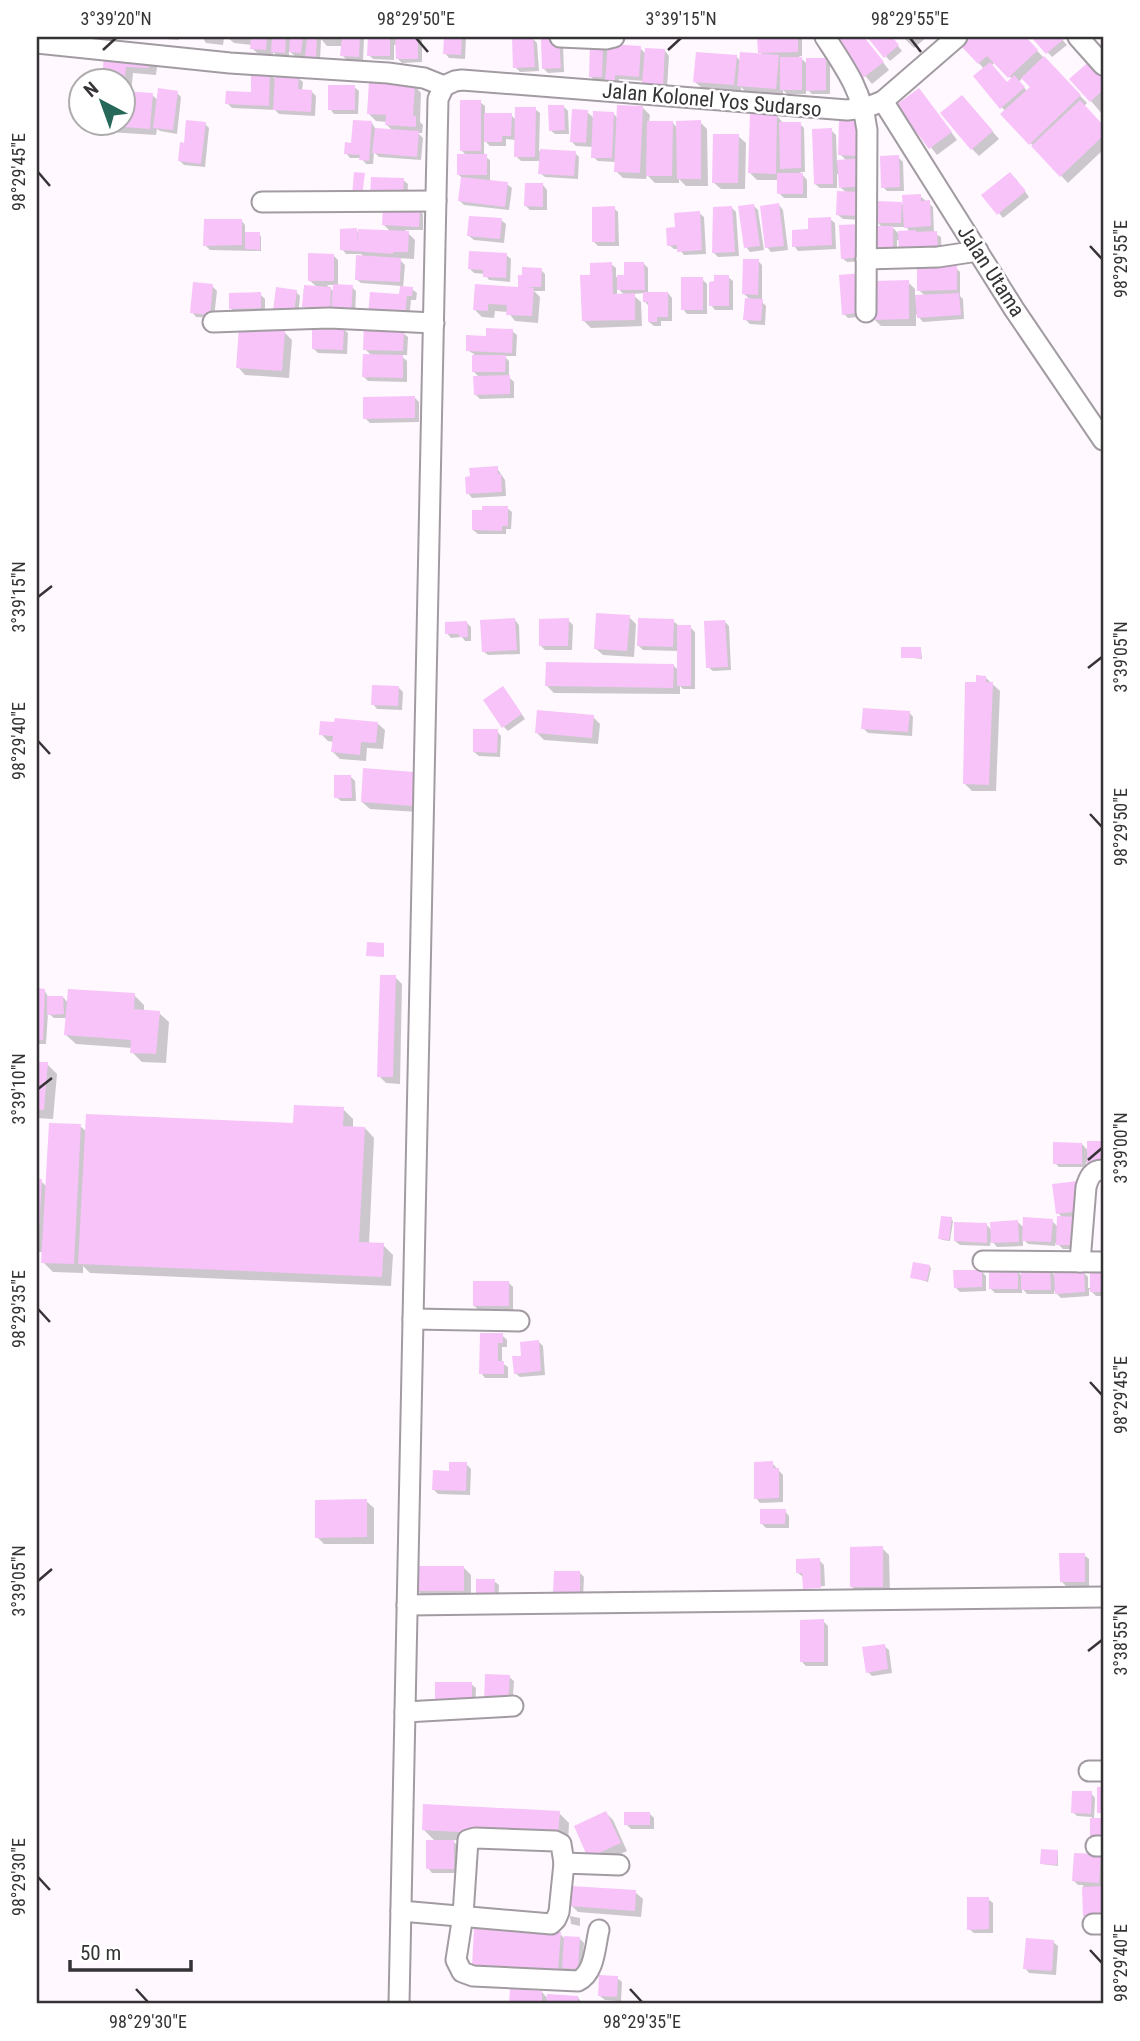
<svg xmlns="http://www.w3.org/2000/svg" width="1140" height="2041" viewBox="0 0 1140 2041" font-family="'Roboto Condensed',sans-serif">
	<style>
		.shadow { fill: #0003; fill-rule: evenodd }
		.building { fill: #f7c3f9 }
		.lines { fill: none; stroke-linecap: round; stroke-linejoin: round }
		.minor-casing { stroke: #a29ca2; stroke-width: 23 }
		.minor { stroke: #fff; stroke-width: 19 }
		.ticks { fill: none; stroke: #353335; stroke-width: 2.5 }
		.labels { text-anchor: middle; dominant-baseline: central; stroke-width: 5; stroke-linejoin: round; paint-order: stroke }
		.street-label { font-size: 21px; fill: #353335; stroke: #fff }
		.neatline { fill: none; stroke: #353335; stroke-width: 2.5 }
		.ticks-label { font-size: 18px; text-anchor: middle; fill: #353335 }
	</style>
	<rect width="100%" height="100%" fill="#fff9ff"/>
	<!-- shadow -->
	<g class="shadow">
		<polygon points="84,37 105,37 104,46 83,41"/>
		<polygon points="162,37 179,37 179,40 165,39"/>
		<polygon points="202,37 224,37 223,45 206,43"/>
		<polygon points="227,37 364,37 363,61 347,60 342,55 343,46 327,46 321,39 320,61 312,60 306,54 305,57 295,56 289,51 289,57 277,56 273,52 273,57 259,55 252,48 252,45 234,43"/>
		<polygon points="370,37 422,37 422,62 402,63 397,58 397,45 394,45 394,60 373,59 369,55"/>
		<polygon points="446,37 466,37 465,59 449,58 445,53"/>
		<polygon points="759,37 799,37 802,39 802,56 799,56 808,65 825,60 830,64 830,94 812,94 806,88 806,94 787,94 783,90 783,95 746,92 741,87 741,92 703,89 695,82 736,56 741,62 763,56 760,52"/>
		<polygon points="843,37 863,37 889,70 872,84 837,42"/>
		<polygon points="869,37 891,37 902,51 890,61"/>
		<polygon points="903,37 927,37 914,48"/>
		<path d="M 974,37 L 1024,37 L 1087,103 L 1084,106 L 1103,127 L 1103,150 L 1068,183 L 1003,114 L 1006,112 L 975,77 L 984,69 L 964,46 ZM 995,62 L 1012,79 L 1007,84 L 991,66 ZM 1023,77 L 1032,87 L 1027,91 L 1019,82 Z"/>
		<polygon points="1034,37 1060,37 1067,45 1052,57"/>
		<polygon points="532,38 537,43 539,71 520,72 515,67"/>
		<polygon points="559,40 563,44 564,72 548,73 544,69"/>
		<polygon points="602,46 609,53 640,48 646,54 665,51 669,56 667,88 649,87 644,81 619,79 619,85 611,84 608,81 595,81 591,77"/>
		<polygon points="106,57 149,60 157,67 156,75 133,73 131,93 152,95 159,101 177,93 181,97 177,134 160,131 157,129 156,135 108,132 100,124 122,122 122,80 104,80"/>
		<polygon points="1092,62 1103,75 1103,115 1091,101"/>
		<polygon points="270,74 276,80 298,78 303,82 302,91 312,92 316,96 315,116 279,114 275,110 232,108 227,103 252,94"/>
		<polygon points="414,85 421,93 420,122 423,125 422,133 418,133 423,138 421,160 379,157 374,152 373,164 366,164 361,158 350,158 346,153 372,123 376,130 393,131 387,125 387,122 376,121 369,114"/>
		<polygon points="354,87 359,91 358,114 334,114 330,109"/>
		<polygon points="926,98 957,140 937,155 898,106"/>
		<polygon points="480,102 485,106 485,114 511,115 517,121 535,109 540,113 539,151 575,153 579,157 578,179 545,177 540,173 541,161 521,161 516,156 516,140 506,139 506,146 490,146 484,140 484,156 490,160 490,182 507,184 512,188 509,210 464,205 460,201 462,178 458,174 467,156 462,151"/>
		<polygon points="969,104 999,139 979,156 972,149"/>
		<polygon points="564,107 568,111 569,134 555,134 550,130"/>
		<polygon points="643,108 650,115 649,122 673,123 678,129 700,122 707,129 708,186 686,186 679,179 679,183 655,183 647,175 646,179 623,178 616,171 616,162 598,161 593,157 593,147 576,146 572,142 587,112 595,119 613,113 618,119"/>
		<polygon points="777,116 784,124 800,124 804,128 805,172 800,172 807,180 807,198 784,198 779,193 779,180 757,180 750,173"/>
		<polygon points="858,122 865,220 843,219 838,215 847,193 841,188 840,174 837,174 837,188 820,188 815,184 831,130 836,135 837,163 839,163 847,161 840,154"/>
		<polygon points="205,124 209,128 205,167 184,165 180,161 186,144"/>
		<polygon points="738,136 746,143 745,189 721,189 713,182"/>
		<polygon points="898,157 903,162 904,191 887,191 883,187"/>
		<polygon points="1015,178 1029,197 1003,218 984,195"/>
		<polygon points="403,180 408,184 407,203 372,198"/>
		<polygon points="543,185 547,190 547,210 530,210 526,206"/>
		<path d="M 920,196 L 933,207 L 934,233 L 941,237 L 942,257 L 900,240 L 897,240 L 897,257 L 883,228 L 877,222 L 878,203 L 904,204 ZM 892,227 L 906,227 L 911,233 L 900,235 Z"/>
		<polygon points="753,205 758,210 764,250 750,252 746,247"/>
		<polygon points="779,205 783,210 788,250 771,252 767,247"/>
		<polygon points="614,208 618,212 619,246 598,246 594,242"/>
		<polygon points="732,208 736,212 739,256 718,257 714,253"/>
		<polygon points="419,209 423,214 423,230 405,230 415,240 414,259 398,258 405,265 403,288 412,289 417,293 416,300 411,300 409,321 374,319 401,295 402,286 361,283 356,279 365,258 361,254 346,254 342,249 356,230 360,234 391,232 384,225"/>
		<polygon points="699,213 704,217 706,254 684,255 679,249 674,249 669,245 677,229"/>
		<polygon points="830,219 835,223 836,249 798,251 794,246 810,231"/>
		<polygon points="241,220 245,225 245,234 261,236 261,251 210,250 205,245"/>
		<polygon points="501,220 506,224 504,243 474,240 469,236"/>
		<polygon points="861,226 867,261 847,262 842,258"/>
		<polygon points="506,255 511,259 510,282 489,280 485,274 474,273 470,269"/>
		<path d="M 334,256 L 338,260 L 338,286 L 352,287 L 356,291 L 355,317 L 308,311 L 304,306 L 317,287 L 309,280 ZM 327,285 L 335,285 L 334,292 Z"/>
		<polygon points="758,261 762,265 762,299 759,299 766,306 765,325 750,324 745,319 751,300 744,294"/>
		<path d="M 611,264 L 616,268 L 616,277 L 626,277 L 644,264 L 648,268 L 648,293 L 668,293 L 672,298 L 672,321 L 661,321 L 661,326 L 654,326 L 649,322 L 650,307 L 645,302 L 645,293 L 632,294 L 641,302 L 642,326 L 591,328 L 584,321 L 592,276 ZM 617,287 L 625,296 L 617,296 Z"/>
		<polygon points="956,268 960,272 960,296 963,299 964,319 923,322 916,314 916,326 881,326 874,319 908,282 915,289 915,297 925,296 919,290"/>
		<polygon points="541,270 545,274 545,291 534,291 540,297 538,323 515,321 508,312 495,311 494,318 482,317 475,310 523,289"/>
		<polygon points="860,275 868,316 848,318 844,314"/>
		<polygon points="728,277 733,281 733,310 715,310 711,305"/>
		<polygon points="702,279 707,284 707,314 687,314 683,309"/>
		<polygon points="212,286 217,291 214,318 196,317 192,312"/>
		<polygon points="296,292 300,296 298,317 279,314"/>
		<polygon points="260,294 265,299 265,312 235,312 230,308"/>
		<polygon points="343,329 348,333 347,354 318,353 314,349"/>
		<polygon points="512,331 517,335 516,356 504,356 509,361 509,377 514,382 514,398 480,399 476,395 480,378 473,371 474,354 467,350"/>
		<polygon points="284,332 292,340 289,378 245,375 238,367"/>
		<polygon points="403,333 408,337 407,355 400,355 407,361 407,382 368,381 364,377 372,356 365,349"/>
		<polygon points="415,398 419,402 419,422 370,423 365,418"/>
		<polygon points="497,468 505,480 506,496 472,498 468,493"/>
		<polygon points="507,508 512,512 511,529 506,529 506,534 478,534 473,530"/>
		<polygon points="629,617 636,624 634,657 603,655 595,648"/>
		<polygon points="515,620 519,625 520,654 488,655 483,651"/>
		<polygon points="568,620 573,625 572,650 545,650 541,646"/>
		<polygon points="673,621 678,625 690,627 695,632 695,689 683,689 680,686 680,694 554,693 547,686 673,665 679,671 679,651 643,650 638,645"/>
		<polygon points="466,622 471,627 471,641 465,641 462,637 451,638 447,633"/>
		<polygon points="725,622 729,626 731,670 713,671 708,667"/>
		<polygon points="921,649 922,659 903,657"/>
		<polygon points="985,677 1000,691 996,791 972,791 965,784 978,684"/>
		<polygon points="399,688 403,692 402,710 377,709 373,704"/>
		<polygon points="507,693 525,719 508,731 504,727"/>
		<polygon points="909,712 913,717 912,736 868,733 863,728"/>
		<polygon points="593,717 600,724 598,744 544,740 537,733"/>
		<polygon points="377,723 385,730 383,749 367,748 366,761 340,759 333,752 334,742 328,741 321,734"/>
		<polygon points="497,731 501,736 500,757 479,756 474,752"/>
		<polygon points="414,773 421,781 418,812 370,809 362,802"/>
		<polygon points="351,777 355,781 356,801 341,801 336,797"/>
		<polygon points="395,977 402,984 400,1084 386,1083 379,1076"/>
		<polygon points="37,990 44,990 49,998 63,997 68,1003 134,995 144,1005 144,1012 159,1013 169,1022 166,1063 142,1062 132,1052 132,1048 76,1044 66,1035 67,1018 54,1018 48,1013 46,1044 37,1044"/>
		<polygon points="37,1063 47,1064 57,1074 53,1119 37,1118"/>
		<polygon points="343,1109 353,1119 353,1128 365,1128 374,1138 369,1244 383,1245 393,1255 391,1286 90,1273 83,1266 83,1273 53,1272 43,1262 44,1252 37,1252 37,1181 41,1181 47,1187 80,1126 87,1132 295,1125"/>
		<polygon points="1089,1142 1103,1143 1103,1169 1093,1169 1086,1162 1086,1167 1059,1167 1055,1163 1082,1144 1089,1152"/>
		<polygon points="1082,1187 1083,1249 1063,1249 1056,1242 1055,1246 1028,1244 1023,1239 1023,1246 997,1247 991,1240 990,1246 960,1245 955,1241 987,1225 992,1231 1018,1222 1025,1229 1052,1221 1058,1227 1063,1218 1058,1213"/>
		<polygon points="951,1219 953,1221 950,1241 942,1240 940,1238"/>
		<polygon points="929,1266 931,1268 928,1282 912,1277"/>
		<polygon points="1050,1270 1056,1277 1083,1272 1088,1277 1088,1288 1092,1288 1092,1273 1103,1272 1103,1296 1096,1296 1089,1289 1089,1296 1061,1298 1054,1291 1054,1294 1027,1294 1022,1288 1022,1293 995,1293 991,1289 1017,1271 1023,1277"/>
		<polygon points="982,1272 986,1276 986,1291 960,1292 955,1287"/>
		<polygon points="509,1283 513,1287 513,1310 479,1310 474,1306"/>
		<polygon points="502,1335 507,1340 507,1347 502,1347 502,1363 508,1367 508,1378 485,1378 481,1373"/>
		<polygon points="539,1342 543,1346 545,1375 520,1377 515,1373 523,1357"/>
		<polygon points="772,1463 783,1475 783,1502 760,1503 756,1498"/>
		<polygon points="466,1464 471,1469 470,1495 438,1494 434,1490 451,1472"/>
		<polygon points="366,1501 374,1508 374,1544 324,1544 317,1537"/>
		<polygon points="785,1511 789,1516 789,1528 766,1528 761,1523"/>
		<polygon points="882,1548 889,1555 890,1593 859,1594 852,1587"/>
		<polygon points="1084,1555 1089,1559 1089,1586 1066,1586 1062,1582"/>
		<polygon points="819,1560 824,1565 825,1586 806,1587 806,1590 803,1577 798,1573"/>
		<polygon points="464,1568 471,1575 471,1598 425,1598 418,1591"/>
		<polygon points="579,1572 584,1577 583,1597 560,1597 555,1592"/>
		<polygon points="478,1581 494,1581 499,1585 498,1604"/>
		<polygon points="1101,1617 1103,1617 1103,1652"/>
		<polygon points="823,1621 828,1626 828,1666 806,1666 802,1662"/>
		<polygon points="884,1646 889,1650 892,1673 872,1676 868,1672"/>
		<polygon points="509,1677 514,1681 512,1708 490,1707"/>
		<polygon points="471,1684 476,1688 475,1708 437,1703"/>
		<polygon points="1091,1793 1095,1798 1094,1819 1103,1819 1103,1845 1091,1841 1092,1817 1077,1816 1073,1812"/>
		<polygon points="559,1813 569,1823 568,1844 539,1845 452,1840 458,1846 457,1873 432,1873 428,1868 436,1842 424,1830"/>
		<polygon points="606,1813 613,1820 627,1851 597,1865 590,1857"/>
		<polygon points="650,1814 654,1818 654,1829 631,1829 626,1824"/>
		<polygon points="1058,1852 1058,1866 1042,1864"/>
		<polygon points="1100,1856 1103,1859 1103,1919 1089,1920 1085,1915 1083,1885 1078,1885 1074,1881"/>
		<polygon points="635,1892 643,1899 641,1917 578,1912 571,1905"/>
		<polygon points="988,1899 993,1903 993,1933 974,1933 969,1929"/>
		<polygon points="570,1916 580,1918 580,1926 571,1924"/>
		<polygon points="560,1934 564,1938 579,1938 584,1943 582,1973 568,1972 565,1969 565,1978 481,1974"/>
		<polygon points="1053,1942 1058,1946 1056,1975 1029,1973 1025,1968"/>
		<polygon points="617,1978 622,1982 621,2001 605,2000 600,1996"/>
		<polygon points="511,1991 542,1992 548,1999 578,1997 582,2004 511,2004"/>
	</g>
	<!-- building -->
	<g class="building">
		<polygon points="251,37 267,37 266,50 250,49"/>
		<polygon points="272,37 286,37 285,53 271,52"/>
		<polygon points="290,37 303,37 301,53 289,52"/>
		<polygon points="307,37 317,37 316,57 305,57"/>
		<polygon points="342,37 360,37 359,57 340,56"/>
		<polygon points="368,37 390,37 390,56 367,56"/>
		<polygon points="395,37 418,37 418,59 396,59"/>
		<polygon points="444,37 462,37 461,55 443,54"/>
		<polygon points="533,37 535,67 513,68 512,38"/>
		<polygon points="757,37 798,37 798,52 758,53"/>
		<polygon points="840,37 864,37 884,62 863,78 834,41"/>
		<polygon points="867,37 892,37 899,45 884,58"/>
		<polygon points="971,37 1026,37 1038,50 1008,78 987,56 978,64 961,46"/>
		<polygon points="1031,37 1061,37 1064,39 1046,54"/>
		<polygon points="559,38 561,68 542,69 541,39"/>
		<polygon points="590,44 603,44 602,77 589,77"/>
		<polygon points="608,44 641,46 639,77 615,75 615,81 605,81"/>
		<polygon points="645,48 665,49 663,85 642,83"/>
		<polygon points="696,52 737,55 734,85 693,82"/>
		<polygon points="740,52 779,55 776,89 737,86"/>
		<polygon points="104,55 150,58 149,68 126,67 124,89 122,89 122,80 102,80"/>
		<polygon points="1044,56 1081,95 1029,145 1000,114 1030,87 1021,78"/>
		<rect x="780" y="57" width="22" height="33"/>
		<polygon points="806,58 826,58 826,90 806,91"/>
		<polygon points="1092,59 1103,73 1103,90 1090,102 1069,79"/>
		<polygon points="990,62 1007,82 1014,75 1025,87 1000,109 973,76"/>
		<polygon points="251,71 270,72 269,106 225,104 226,91 251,92"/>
		<polygon points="275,75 299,76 298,89 312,90 311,112 273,110"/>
		<polygon points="369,82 415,84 413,116 416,116 416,127 385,125 386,115 367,114"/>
		<rect x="328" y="85" width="27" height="25"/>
		<polygon points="158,88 178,91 173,130 153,128"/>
		<polygon points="919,88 952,132 929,149 896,105"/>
		<polygon points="122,91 153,93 150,129 99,125 99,122 122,122"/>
		<polygon points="962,95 993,131 971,150 940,113"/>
		<rect x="460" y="100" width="21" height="51"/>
		<polygon points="1080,100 1103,125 1103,136 1060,177 1031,146"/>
		<polygon points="548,105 564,105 565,130 549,131"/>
		<polygon points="617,105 643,106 640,173 614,172"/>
		<polygon points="515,107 536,107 535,157 514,157"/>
		<polygon points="572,109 588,110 586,143 570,142"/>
		<polygon points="593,111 614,112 612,158 591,158"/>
		<polygon points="484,113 512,113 511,136 502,136 502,142 484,142"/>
		<polygon points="750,114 777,114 776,174 748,173"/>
		<polygon points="186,120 206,122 201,164 178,161 180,142 184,143"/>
		<polygon points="353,120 372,121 369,161 359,160 360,155 344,154 345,142 351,143"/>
		<polygon points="701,120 701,179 677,179 676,121"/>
		<polygon points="839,120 859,121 857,156 838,155"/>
		<polygon points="647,121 673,121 672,176 646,176"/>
		<polygon points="779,122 801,122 801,168 780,169"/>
		<polygon points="375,128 419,131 417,157 372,153"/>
		<polygon points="832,128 833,184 814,184 812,129"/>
		<polygon points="713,134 739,134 738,183 712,183"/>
		<polygon points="540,149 576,151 574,176 538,174"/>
		<rect x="457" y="154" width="30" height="21"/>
		<polygon points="899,155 900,187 881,188 880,156"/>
		<polygon points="863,158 865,186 839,188 837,160"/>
		<polygon points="354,172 365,173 362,197 352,196"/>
		<polygon points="1010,172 1026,191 997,215 981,195"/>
		<rect x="777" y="173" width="26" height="21"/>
		<polygon points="371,177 404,178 403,199 370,199"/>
		<polygon points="461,177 508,182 505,207 458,201"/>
		<polygon points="525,183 543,183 543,207 524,206"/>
		<polygon points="837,191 862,192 861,216 836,215"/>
		<polygon points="921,194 921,201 930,200 931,226 904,228 902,195"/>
		<polygon points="876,201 902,202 901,223 875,223"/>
		<polygon points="779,203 784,246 765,248 760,206"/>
		<polygon points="754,204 760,246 744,248 738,206"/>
		<polygon points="383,206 420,208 419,227 382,225"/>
		<polygon points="615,206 615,242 592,242 592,207"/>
		<polygon points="732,206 735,252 712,253 713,207"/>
		<polygon points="700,211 702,250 677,252 677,245 667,246 666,228 675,227 674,213"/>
		<polygon points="469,216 502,218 500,239 467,236"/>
		<polygon points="831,217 832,245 792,247 792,230 808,229 808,218"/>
		<polygon points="204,219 242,219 242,245 203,246"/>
		<polygon points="862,224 864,257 841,259 839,225"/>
		<polygon points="870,226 893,226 893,253 870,254"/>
		<polygon points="357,228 357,242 358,229 409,231 408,252 393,252 393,254 340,250 340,229"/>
		<polygon points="916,230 916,232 937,231 938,253 899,255 898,231"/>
		<polygon points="245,232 260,232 260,250 245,249"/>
		<polygon points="469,251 507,253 506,278 483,277 483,270 468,269"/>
		<polygon points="308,253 334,254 334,281 308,281"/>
		<polygon points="356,255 401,258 400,282 355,280"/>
		<polygon points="743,259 759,259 758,295 742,294"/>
		<polygon points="612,262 613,294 635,293 635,320 582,321 580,275 590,275 590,263"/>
		<polygon points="624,262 644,262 645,290 617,290 617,275 624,275"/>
		<polygon points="917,266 957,266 957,290 917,291"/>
		<polygon points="522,267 542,268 541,287 527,287 534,288 532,316 506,315 507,305 488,304 488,311 473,310 475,284 518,287 518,275 522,275"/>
		<polygon points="861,273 865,312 842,315 839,275"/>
		<polygon points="714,275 729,275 729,306 709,306 709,282 714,281"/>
		<rect x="681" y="277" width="22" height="33"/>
		<polygon points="909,280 909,319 872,320 872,281"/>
		<polygon points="193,282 213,284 210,315 190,313"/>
		<polygon points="333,284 353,285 351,313 331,312"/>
		<polygon points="304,285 331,287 330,309 302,307"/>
		<polygon points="400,286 413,287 412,296 407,296 405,317 368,315 370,292 399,294"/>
		<polygon points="276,287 297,290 294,313 273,311"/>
		<polygon points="261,292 261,308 229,309 229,293"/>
		<polygon points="643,292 668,292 668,317 657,317 657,322 648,322 648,302 643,302"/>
		<polygon points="959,293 961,315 917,318 915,295"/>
		<polygon points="745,298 763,299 761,321 743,320"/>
		<polygon points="364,322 404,331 403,351 363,350"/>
		<polygon points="239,327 285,331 282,371 236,368"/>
		<polygon points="312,327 344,327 343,350 312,349"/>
		<polygon points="486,328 513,329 512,353 466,351 466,335 486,336"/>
		<polygon points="363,354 403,355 403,378 362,377"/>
		<polygon points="472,355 506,355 505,372 472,372"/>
		<polygon points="510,375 510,394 474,395 473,376"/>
		<polygon points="415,396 415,418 363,419 363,397"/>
		<polygon points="498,466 498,474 501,474 502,492 466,494 465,477 470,476 469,468"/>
		<polygon points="482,506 508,506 508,526 502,526 502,531 472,530 472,510 482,510"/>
		<polygon points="596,613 630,615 627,651 594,649"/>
		<polygon points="515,618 517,650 482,652 480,620"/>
		<polygon points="569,618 568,646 539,646 539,619"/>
		<polygon points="638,618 674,619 673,647 637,646"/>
		<polygon points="725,620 728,667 706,668 704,621"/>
		<polygon points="467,621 468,637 459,637 459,634 445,634 445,622"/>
		<rect x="677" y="625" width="14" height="61"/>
		<rect x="901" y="647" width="20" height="11"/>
		<polygon points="546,662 674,664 673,688 545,686"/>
		<polygon points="976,675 986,676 986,682 993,682 989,785 963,784 965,682 976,682"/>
		<polygon points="372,685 399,686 398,706 371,705"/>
		<polygon points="503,686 522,714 502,728 483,700"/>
		<polygon points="863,708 910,711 908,732 861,729"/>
		<polygon points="537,710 594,715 592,738 535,733"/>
		<polygon points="335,718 378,722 376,743 361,742 360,755 331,752 333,736 319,735 320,721 334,722"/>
		<polygon points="473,729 498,729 497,753 473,752"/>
		<polygon points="363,768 414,772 412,806 361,802"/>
		<polygon points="334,775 351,775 352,798 334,798"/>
		<polygon points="367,942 384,943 384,957 366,956"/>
		<polygon points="380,975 396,975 393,1077 377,1077"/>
		<polygon points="37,988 45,989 43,1040 37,1040"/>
		<polygon points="68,989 135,993 134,1009 160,1011 156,1054 130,1053 131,1040 64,1035"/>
		<polygon points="47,996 63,996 64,1014 47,1015"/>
		<polygon points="37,1062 48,1062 44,1110 37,1110"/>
		<polygon points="294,1105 344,1107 343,1126 365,1127 359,1242 384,1243 382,1277 78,1264 86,1114 293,1123"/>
		<polygon points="49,1123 81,1124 74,1264 41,1263"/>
		<rect x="1087" y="1141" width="16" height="24"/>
		<polygon points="1053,1142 1082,1143 1082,1164 1053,1164"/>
		<polygon points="37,1179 42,1179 39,1232 37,1232"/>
		<polygon points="1078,1181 1082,1211 1056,1214 1052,1184"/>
		<polygon points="941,1216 952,1217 949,1240 938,1239"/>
		<polygon points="1057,1216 1080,1217 1079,1245 1056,1245"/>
		<polygon points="1023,1217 1053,1219 1051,1242 1022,1241"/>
		<polygon points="1018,1220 1019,1242 991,1243 990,1222"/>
		<polygon points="954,1222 987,1223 987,1243 954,1241"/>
		<polygon points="913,1262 930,1265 927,1281 910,1278"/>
		<polygon points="1050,1268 1051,1290 1021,1290 1021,1269"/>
		<polygon points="953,1270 982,1270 982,1287 954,1288"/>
		<rect x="989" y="1270" width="29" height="19"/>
		<polygon points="1084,1270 1085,1292 1055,1294 1054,1272"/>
		<rect x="1090" y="1271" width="13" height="21"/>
		<rect x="473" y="1281" width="36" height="25"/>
		<polygon points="480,1333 503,1333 503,1343 498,1343 498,1361 504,1361 504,1374 479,1374"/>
		<polygon points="539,1340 541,1371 514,1374 512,1356 521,1356 520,1342"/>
		<polygon points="773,1461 773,1468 779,1468 779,1498 754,1499 754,1462"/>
		<polygon points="449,1462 467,1462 466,1491 432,1490 433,1470 449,1471"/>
		<polygon points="367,1499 367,1537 315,1538 315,1500"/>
		<polygon points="760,1509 786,1509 785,1524 760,1524"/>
		<polygon points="883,1546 883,1587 850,1587 850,1547"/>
		<polygon points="1059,1553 1085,1553 1085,1582 1060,1582"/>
		<polygon points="820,1558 821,1588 803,1589 802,1573 796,1573 796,1559"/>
		<polygon points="417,1566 464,1566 464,1591 416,1591"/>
		<polygon points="554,1571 580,1571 580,1593 553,1593"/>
		<polygon points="476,1579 495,1579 494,1600 476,1600"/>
		<polygon points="824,1619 824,1662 800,1662 800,1620"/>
		<polygon points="885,1644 888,1669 866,1673 862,1647"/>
		<polygon points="485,1674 510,1675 508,1704 484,1703"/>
		<rect x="435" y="1682" width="37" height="22"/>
		<rect x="1097" y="1787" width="6" height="26"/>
		<polygon points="1072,1791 1092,1791 1091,1814 1071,1813"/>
		<polygon points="423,1804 560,1811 558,1835 530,1836 422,1830"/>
		<polygon points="606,1811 621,1843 588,1858 574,1826"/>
		<rect x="624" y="1812" width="26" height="13"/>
		<polygon points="1090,1818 1103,1818 1103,1842 1090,1841"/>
		<rect x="426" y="1840" width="28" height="29"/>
		<polygon points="1041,1849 1058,1850 1057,1865 1040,1864"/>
		<polygon points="1074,1853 1101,1854 1099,1883 1072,1881"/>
		<polygon points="571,1886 636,1890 635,1911 569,1906"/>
		<polygon points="1103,1886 1103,1915 1083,1916 1082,1887"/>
		<polygon points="967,1897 989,1897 989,1929 967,1930"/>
		<polygon points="474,1928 561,1932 558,1972 472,1967"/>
		<polygon points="564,1936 580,1937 578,1969 562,1968"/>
		<polygon points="1026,1938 1054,1940 1052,1971 1023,1969"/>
		<polygon points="599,1975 618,1976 617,1997 598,1996"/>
		<polygon points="510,1989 542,1991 542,2004 509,2004"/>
		<polygon points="547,1994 578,1996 578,2004 546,2004"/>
	</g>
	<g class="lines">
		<defs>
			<g id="minor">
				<polyline points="560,37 606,39 614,37"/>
				<path d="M 825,37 C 846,69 862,91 867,130 L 866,312"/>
				<polyline points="1078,37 1103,65"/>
				<polyline points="37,43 230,63 388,73 424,78 444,86"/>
				<polyline points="444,86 455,81 462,80 847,110 865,108 883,101 957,37"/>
				<polyline points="883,101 1014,309 1103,440"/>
				<polyline points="262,202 436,201"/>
				<polyline points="866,259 938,257 978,251"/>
				<polyline points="213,322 329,318 434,323"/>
				<polyline points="983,1261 1103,1262"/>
				<path d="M 1080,1262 L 1086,1187 C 1089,1177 1092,1170 1103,1170"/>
				<polyline points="413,1319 519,1321"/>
				<polyline points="407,1605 1103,1597"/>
				<polyline points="405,1712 513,1706"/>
				<polyline points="1089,1771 1103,1771"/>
				<polyline points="1096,1846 1103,1846"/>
				<path d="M 564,1863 L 561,1844 L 555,1841 L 475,1838 L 468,1840 L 463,1915 L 456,1960 L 462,1972 L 473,1976 L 578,1981 C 595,1973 595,1946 599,1930"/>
				<polyline points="401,1911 551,1924 556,1919 559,1912 564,1863 619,1865"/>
				<polyline points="1093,1924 1103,1924"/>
				<polyline points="399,2004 438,99 444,86"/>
			</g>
		</defs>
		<!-- minor casing -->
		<use href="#minor" class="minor-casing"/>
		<!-- minor -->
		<use href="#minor" class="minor"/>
	</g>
	<!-- ticks -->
	<path class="ticks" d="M 416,38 L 428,52M 910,38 L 921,52M 103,50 L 116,38M 668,50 L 681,38M 38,172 L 50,186M 1090,246 L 1102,259M 38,597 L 52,586M 1088,668 L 1102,657M 38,741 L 50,754M 1090,814 L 1102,827M 38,1089 L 52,1078M 1088,1160 L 1102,1148M 38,1309 L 50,1322M 1090,1382 L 1102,1395M 38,1581 L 52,1569M 1088,1651 L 1102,1640M 38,1877 L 50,1890M 1090,1950 L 1102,1963M 136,1989 L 148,2002M 630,1989 L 642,2002"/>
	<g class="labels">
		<!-- street labels -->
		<g class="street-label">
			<text transform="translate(712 100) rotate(5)">Jalan Kolonel Yos Sudarso</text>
			<text transform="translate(991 271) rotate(57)">Jalan Utama</text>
		</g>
	</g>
	<!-- border -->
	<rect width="1140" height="2041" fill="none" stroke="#ffffff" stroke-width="77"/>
	<!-- north arrow -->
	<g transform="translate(102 102) rotate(319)"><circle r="33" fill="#ffffff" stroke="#aeadae" stroke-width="2"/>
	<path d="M0-5L12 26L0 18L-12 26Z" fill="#266859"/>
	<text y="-10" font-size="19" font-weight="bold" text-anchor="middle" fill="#353335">N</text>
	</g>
	<!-- scale -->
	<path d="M70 1960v10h121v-10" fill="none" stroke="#353335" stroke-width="3.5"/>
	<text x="80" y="1960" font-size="21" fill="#353335" stroke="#ffffff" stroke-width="5" paint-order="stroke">50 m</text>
	<rect x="38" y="38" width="1064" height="1964" class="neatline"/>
	<g class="ticks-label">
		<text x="116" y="25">3°39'20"N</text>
		<text x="416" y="25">98°29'50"E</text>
		<text x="681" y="25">3°39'15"N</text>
		<text x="910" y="25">98°29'55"E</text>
		<text transform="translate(19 172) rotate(-90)" y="6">98°29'45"E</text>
		<text transform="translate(1121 259) rotate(-90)" y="6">98°29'55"E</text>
		<text transform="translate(19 597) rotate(-90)" y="6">3°39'15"N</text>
		<text transform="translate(1121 657) rotate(-90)" y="6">3°39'05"N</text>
		<text transform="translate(19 741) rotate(-90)" y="6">98°29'40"E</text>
		<text transform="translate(1121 827) rotate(-90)" y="6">98°29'50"E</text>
		<text transform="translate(19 1089) rotate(-90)" y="6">3°39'10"N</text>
		<text transform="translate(1121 1148) rotate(-90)" y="6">3°39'00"N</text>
		<text transform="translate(19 1309) rotate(-90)" y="6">98°29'35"E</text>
		<text transform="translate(1121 1395) rotate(-90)" y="6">98°29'45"E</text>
		<text transform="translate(19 1581) rotate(-90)" y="6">3°39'05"N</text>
		<text transform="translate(1121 1640) rotate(-90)" y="6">3°38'55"N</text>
		<text transform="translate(19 1877) rotate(-90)" y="6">98°29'30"E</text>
		<text transform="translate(1121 1963) rotate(-90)" y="6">98°29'40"E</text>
		<text x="148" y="2028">98°29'30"E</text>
		<text x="642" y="2028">98°29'35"E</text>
	</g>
</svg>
